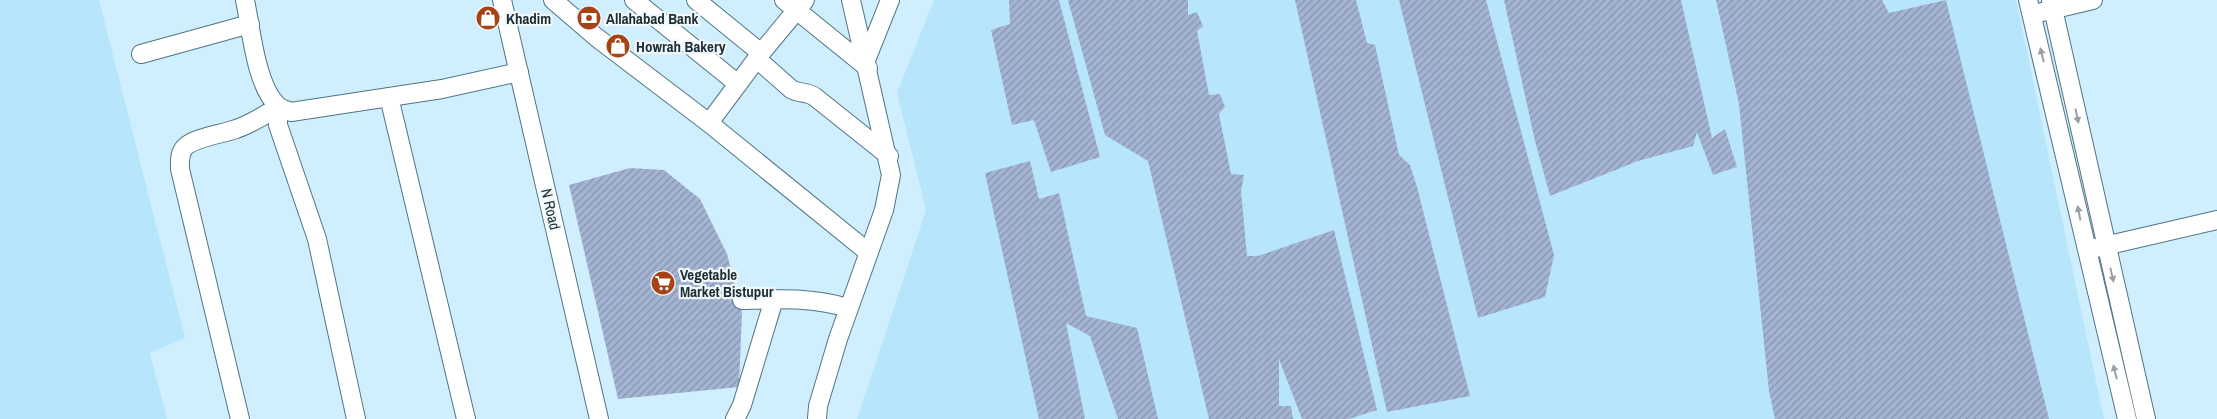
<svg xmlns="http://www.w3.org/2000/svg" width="2217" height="419" viewBox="0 0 2217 419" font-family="'Archivo Narrow',sans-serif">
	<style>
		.built { fill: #b7e6fc }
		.building { fill: url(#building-hatch) }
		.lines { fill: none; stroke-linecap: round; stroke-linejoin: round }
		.minor-casing { stroke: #517484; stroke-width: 20 }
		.minor { stroke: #fff; stroke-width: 18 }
		.oneway { fill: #99a0a3 }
		.labels { text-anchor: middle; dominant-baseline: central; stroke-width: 4.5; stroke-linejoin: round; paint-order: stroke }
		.poi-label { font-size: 15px; font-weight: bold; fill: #1d2b32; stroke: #f0f8fc; text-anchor: start }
		.street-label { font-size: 15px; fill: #1d2b32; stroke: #f0f8fc }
	</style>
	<defs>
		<pattern id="building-hatch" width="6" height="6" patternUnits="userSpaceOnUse" patternTransform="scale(1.25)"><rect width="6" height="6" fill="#a4b4d2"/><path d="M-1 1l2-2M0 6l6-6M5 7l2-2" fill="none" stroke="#8593ab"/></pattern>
	</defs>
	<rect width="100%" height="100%" fill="#d0effe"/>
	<!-- built -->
	<g class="built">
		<polygon points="0,0 99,0 185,338 150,353 167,419 0,419"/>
		<polygon points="934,0 2016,0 2104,419 857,419 926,210 897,93"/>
	</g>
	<!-- building -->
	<g class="building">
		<polygon points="1009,0 1059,0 1100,157 1051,172 1034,120 1012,125 991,30 1010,24"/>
		<polygon points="1068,0 1188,0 1188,15 1197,12 1203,26 1197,31 1209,95 1220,94 1225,107 1219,114 1231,174 1244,175 1241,191 1247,256 1258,256 1334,230 1377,410 1349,419 1302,419 1279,359 1279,406 1291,406 1293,419 1209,419 1148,161 1105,135"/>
		<polygon points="1295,0 1356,0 1367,43 1375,45 1399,155 1410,165 1417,187 1470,396 1387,412"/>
		<polygon points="1399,0 1486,0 1554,255 1545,297 1478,318"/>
		<polygon points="1504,0 1681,0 1712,138 1725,129 1737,167 1713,175 1697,132 1693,146 1638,161 1550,196 1535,141"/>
		<polygon points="1716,0 1882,0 1889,13 1946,0 2049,419 1775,419 1769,391 1739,104"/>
		<polygon points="1030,161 1039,199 1059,193 1086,316 1137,328 1158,419 1118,419 1090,336 1066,323 1085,419 1039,419 985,173"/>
		<polygon points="630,168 664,170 700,199 727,254 742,312 739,387 618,399 569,185"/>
	</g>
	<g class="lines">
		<defs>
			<g id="minor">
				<path d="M 245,0 C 251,29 256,85 277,105 C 280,109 287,110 291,112 L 442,89 L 519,72"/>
				<polyline points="502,0 599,419"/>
				<polyline points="553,0 596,37 709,123 868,252"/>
				<polyline points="634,0 738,84"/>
				<polyline points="696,0 761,53"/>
				<polyline points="784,0 868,68"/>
				<polyline points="2028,0 2127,419"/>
				<polyline points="2051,0 2146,419"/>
				<polyline points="2042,12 2093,0"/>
				<polyline points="141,54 250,24"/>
				<path d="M 757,59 L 791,89 C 799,94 807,91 815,97 L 889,156"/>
				<polyline points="866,60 890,0"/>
				<polyline points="389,97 466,419"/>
				<polyline points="278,107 278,125 317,239 356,419"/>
				<polyline points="709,123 761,53 805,0"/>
				<polyline points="2096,248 2217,220"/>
				<path d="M 742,300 C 780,299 812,297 848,308"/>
				<path d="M 240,419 L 180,169 C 180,161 179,153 185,147 C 195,137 223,134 236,129 C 251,124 265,115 278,107"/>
				<polyline points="735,419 742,405 774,299"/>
				<polyline points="817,419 818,406 838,339 884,210 891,175 851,0"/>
			</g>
		</defs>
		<!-- minor casing -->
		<use href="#minor" class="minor-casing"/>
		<!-- minor -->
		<use href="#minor" class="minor"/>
	</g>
	<!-- one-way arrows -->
	<defs><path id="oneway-solid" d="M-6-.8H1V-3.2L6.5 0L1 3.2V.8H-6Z" transform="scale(1.25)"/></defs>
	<g class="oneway">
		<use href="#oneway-solid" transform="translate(2042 55) rotate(-104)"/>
		<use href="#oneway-solid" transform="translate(2077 116) rotate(78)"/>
		<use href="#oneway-solid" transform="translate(2079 213) rotate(-101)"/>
		<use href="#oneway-solid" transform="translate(2112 275) rotate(77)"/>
		<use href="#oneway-solid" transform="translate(2115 372) rotate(-104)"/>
	</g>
	<!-- icons -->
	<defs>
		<symbol id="shop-disc" viewBox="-11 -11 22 22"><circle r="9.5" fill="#a74215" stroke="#f0f8fc"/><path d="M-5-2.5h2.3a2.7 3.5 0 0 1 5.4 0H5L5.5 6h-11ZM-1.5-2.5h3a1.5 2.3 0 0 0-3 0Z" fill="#fff"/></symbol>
		<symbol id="bank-disc" viewBox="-11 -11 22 22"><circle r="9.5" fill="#a74215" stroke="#f0f8fc"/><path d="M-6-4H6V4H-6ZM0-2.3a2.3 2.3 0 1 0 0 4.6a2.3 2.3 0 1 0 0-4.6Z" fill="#fff"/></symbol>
		<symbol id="supermarket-disc" viewBox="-11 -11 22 22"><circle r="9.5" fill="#a74215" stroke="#f0f8fc"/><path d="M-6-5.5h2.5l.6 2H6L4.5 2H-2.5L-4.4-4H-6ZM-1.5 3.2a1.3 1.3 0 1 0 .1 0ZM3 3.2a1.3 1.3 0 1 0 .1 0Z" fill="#fff"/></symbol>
	</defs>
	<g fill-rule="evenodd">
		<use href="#shop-disc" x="474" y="4" width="28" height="28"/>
		<use href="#bank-disc" x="575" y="4" width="28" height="28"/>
		<use href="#shop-disc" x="604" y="32" width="28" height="28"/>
		<use href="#supermarket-disc" x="649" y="269" width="28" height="28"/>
	</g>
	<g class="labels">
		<!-- poi labels -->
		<g class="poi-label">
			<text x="506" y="18">Khadim</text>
			<text x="606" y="18">Allahabad Bank</text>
			<text x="636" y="46">Howrah Bakery</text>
			<text x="680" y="274">Vegetable<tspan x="680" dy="17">Market Bistupur</tspan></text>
		</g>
		<!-- street labels -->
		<g class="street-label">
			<text transform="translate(551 209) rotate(77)">N Road</text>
		</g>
	</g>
</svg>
